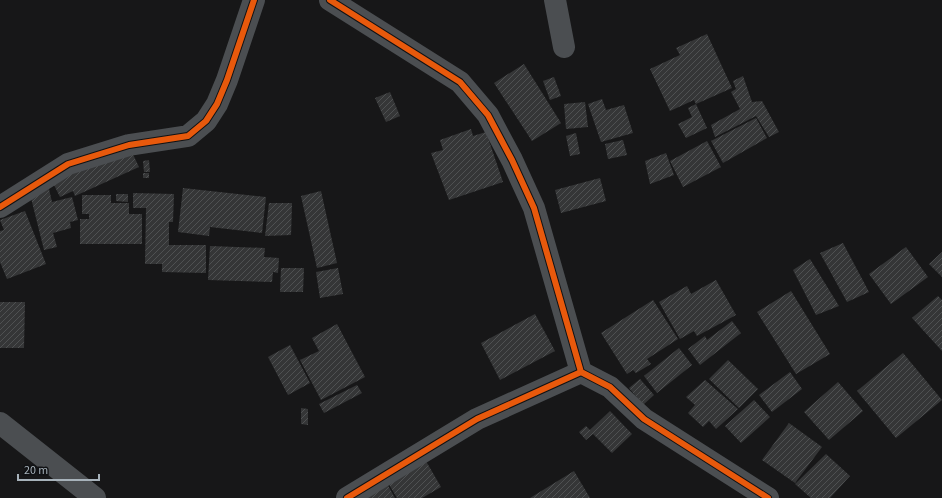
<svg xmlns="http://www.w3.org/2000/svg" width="942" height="498" viewBox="0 0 942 498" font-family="'Source Sans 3',sans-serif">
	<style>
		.building { fill: url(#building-hatch) }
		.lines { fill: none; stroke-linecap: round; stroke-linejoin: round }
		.minor { stroke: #4b4e51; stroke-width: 22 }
		.cycleway-casing { stroke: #111214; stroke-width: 8 }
		.cycleway { stroke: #e8590c; stroke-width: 6 }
	</style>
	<defs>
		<pattern id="building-hatch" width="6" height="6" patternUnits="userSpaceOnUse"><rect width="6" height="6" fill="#353637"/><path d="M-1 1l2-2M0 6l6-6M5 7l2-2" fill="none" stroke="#4f5152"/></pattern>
	</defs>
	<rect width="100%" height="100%" fill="#171718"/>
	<!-- building -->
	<g class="building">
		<polygon points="707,34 732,88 696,104 694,100 670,111 650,69 680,55 676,48"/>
		<polygon points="524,64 561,123 532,141 494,83"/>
		<polygon points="743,76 752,102 762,101 779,132 769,137 756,116 715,137 711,125 740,109 731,92 736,89 733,81"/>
		<polygon points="554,77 561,96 550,100 543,81"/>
		<polygon points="390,92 400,116 386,122 375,98"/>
		<polygon points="602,99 606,110 624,105 633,133 601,142 588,104"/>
		<polygon points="585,102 588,127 566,129 564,104"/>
		<polygon points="696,104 707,128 686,138 678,124 692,117 688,108"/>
		<polygon points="756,118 767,138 723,163 711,141"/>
		<polygon points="471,129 473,136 486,132 503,182 449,200 431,153 443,150 440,140"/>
		<polygon points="576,133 580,154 570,156 566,136"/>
		<polygon points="623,140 627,155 608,159 605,144"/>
		<polygon points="707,141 721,167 683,187 670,161"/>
		<polygon points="129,146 139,167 75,196 73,191 60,197 52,181"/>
		<polygon points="666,153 674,175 650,184 645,161"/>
		<polygon points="149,160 150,172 144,172 143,161"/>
		<rect x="143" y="173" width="6" height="5"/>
		<polygon points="600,178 606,201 561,213 555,190"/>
		<polygon points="183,188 266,197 262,233 210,227 209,236 178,232"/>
		<polygon points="49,189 52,202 72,197 78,220 70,222 71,228 53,233 57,247 44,250 30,194"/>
		<polygon points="321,191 337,263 317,268 301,196"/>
		<polygon points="133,193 174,194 173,222 169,222 169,245 206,245 206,273 162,272 162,264 145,264 146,208 133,208"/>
		<polygon points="116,194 128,194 128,202 116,201"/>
		<polygon points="82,195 111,195 111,203 129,203 129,214 142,214 142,244 80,244 80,219 89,219 89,214 82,214"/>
		<polygon points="269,203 292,203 291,235 265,236"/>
		<polygon points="25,211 46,264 7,279 0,262 0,231 4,230 0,220"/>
		<polygon points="843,243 869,292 847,302 820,253"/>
		<polygon points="210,246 265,248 264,257 279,258 278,273 273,272 272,282 208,280"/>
		<polygon points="906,247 928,277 891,304 869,274"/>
		<polygon points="942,252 942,277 929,264"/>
		<polygon points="810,259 839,306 816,315 793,270"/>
		<polygon points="281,268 304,268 303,292 280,292"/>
		<polygon points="338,268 343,294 320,298 316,272"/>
		<polygon points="716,280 736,315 697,336 694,331 680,339 659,302 687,286 691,294"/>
		<polygon points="791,291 830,354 796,374 757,312"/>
		<polygon points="938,296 942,300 942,351 912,318"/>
		<polygon points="653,300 678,339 647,359 651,364 636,373 633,370 627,374 601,333"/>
		<polygon points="0,302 25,302 24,348 0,348"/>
		<polygon points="535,314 555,351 500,380 481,343"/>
		<polygon points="732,321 741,333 700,365 688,349 705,336 707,340"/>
		<polygon points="337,324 365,377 321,400 300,360 319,351 312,338"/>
		<polygon points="290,345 310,383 288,395 268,357"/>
		<polygon points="679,348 692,365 657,393 644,376"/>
		<polygon points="903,353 942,400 896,438 857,391"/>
		<polygon points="728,360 758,389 739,408 709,379"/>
		<polygon points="790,372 802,389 772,412 759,395"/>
		<polygon points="640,379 654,395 643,405 629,388"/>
		<polygon points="705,380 738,409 716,429 709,421 703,427 688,413 695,405 686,397"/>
		<polygon points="838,382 863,411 829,440 804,412"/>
		<polygon points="357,385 362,393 324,413 319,404"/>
		<polygon points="754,400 770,417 741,443 725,426"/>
		<polygon points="301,408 308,409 308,425 301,424"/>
		<polygon points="610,411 632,434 612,453 593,434 586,440 579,432 586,426 590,430"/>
		<polygon points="789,423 822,447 795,483 762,460"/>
		<polygon points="826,454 850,476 830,498 811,498 795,484"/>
		<polygon points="423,456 441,487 422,498 397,498 385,478"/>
		<polygon points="574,471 590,498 530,498"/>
		<polygon points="385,480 395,498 361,498"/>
	</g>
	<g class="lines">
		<!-- minor -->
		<g class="minor">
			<polyline points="330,0 460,82 488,115 512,160 534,208 581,372 610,387 644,419 768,498"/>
			<polyline points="555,0 564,47"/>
			<polyline points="0,207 68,164 129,145 188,136 206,121 217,104 227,80 254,0"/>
			<polyline points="0,423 95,498"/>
			<polyline points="347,498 477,419 581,372"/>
		</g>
		<defs>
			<g id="cycleway">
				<polyline points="330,0 460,82 488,115 512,160 534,208 581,372 610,387 644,419 768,498"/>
				<polyline points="0,207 68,164 129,145 188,136 206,121 217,104 227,80 254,0"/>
				<polyline points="347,498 477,419 581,372"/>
			</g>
		</defs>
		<!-- cycleway casing -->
		<use href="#cycleway" class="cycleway-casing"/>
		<!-- cycleway -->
		<use href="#cycleway" class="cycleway"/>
	</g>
	<!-- scale -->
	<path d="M18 474v6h81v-6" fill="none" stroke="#a7b2ba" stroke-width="2"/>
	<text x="24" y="474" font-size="12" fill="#a7b2ba" stroke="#111214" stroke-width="3" paint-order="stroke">20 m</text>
</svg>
